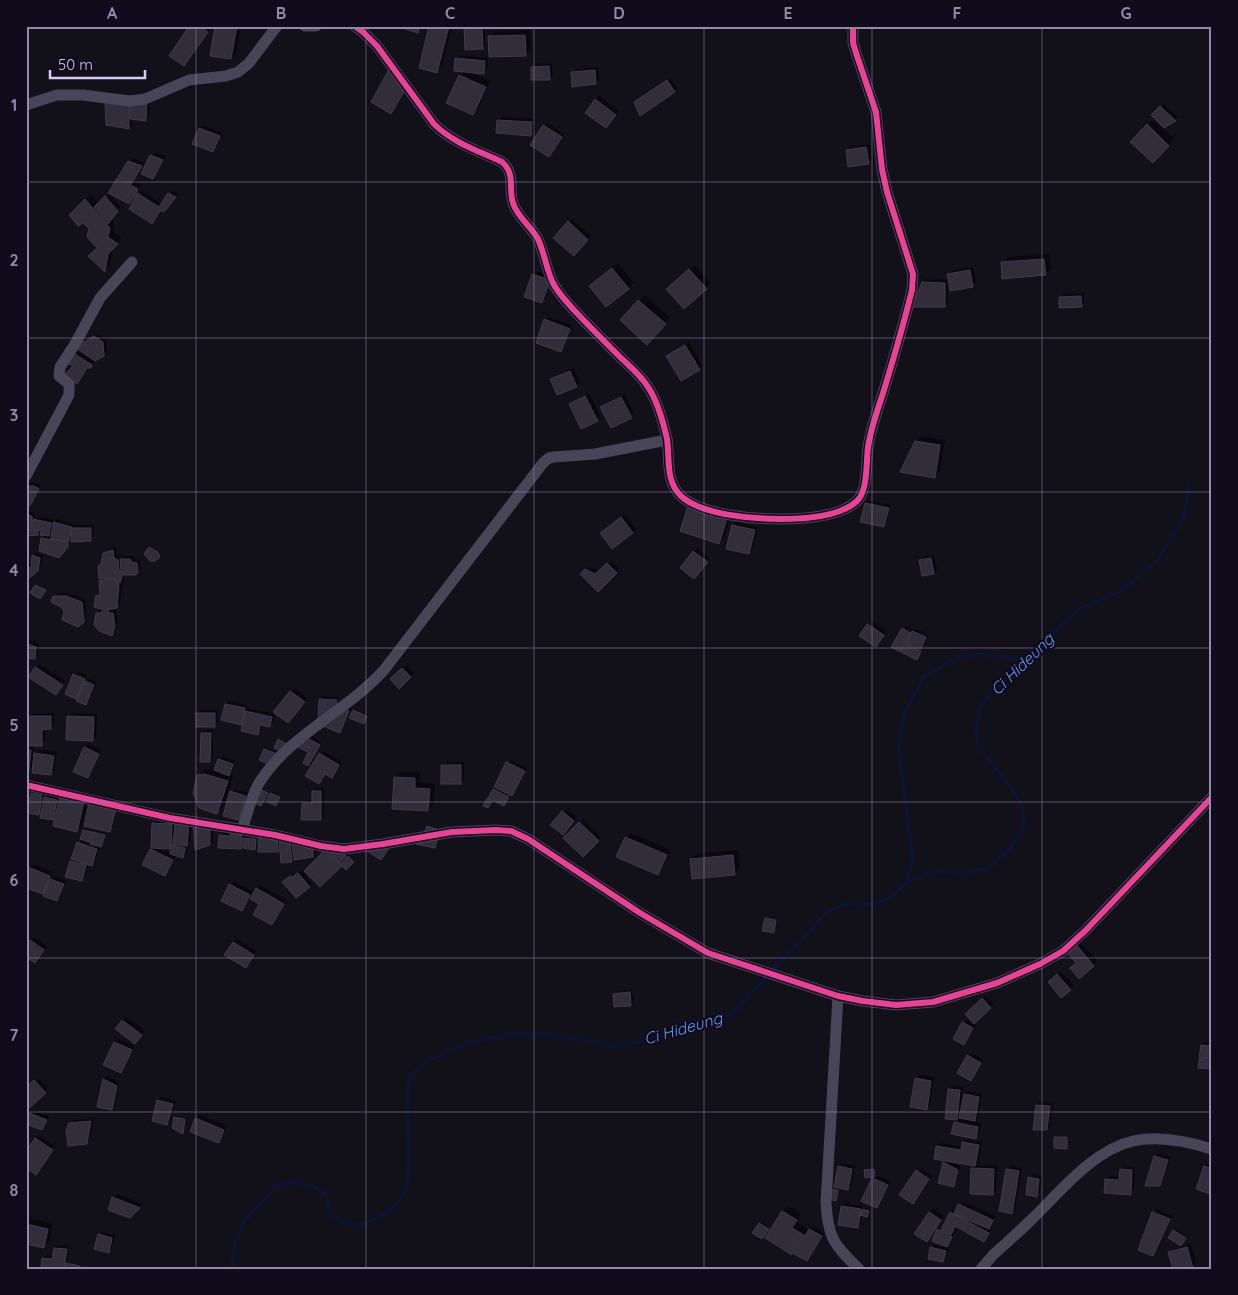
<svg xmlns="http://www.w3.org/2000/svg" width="1238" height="1295" viewBox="0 0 1238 1295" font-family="Quicksand,sans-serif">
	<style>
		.shadow { fill: #0007; fill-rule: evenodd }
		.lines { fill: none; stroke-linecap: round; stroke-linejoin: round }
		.stream { stroke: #0c1432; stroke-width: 4 }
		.building { fill: #312d3a; stroke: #403a4c }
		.minor { stroke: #484558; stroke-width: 11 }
		.cycleway-casing { stroke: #110c1b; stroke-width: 9 }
		.cycleway { stroke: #ea4096; stroke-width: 6 }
		.grid { fill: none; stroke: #9289ac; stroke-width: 1; stroke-opacity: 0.55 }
		.labels { text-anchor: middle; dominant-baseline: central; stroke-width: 4.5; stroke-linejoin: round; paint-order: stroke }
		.water-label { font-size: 16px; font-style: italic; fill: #5f97f5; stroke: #110c1b }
		.neatline { fill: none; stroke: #9289ac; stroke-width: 2 }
		.grid-label { font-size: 16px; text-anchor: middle; font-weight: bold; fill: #9289ac }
	</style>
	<rect width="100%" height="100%" fill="#121018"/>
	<!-- shadow -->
	<g class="shadow">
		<polygon points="191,26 212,26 183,65"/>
		<polygon points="217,26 241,26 236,53 231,58"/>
		<polygon points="431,26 452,26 442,66 437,71"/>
		<polygon points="466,26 485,26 485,45 482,48"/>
		<polygon points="530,30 531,49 525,54 489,37 495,31"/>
		<polygon points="460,55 488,58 487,69 483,73 470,72 490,81 478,108 472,114 448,103 460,75 465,71 456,58"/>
		<polygon points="552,63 553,75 549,79 532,67 536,64"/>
		<polygon points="598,67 599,80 595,83 572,72 576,69"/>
		<polygon points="389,72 409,84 396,107 391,112 372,102"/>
		<polygon points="670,78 677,88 674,91 639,99"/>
		<polygon points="599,96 619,111 609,123 596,100"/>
		<polygon points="135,100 150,101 149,116 146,120 132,118 132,124 128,128 107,124"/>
		<polygon points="1164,104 1178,117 1175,120 1153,115"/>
		<polygon points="501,117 535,119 534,131 531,134 498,120"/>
		<polygon points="1153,120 1174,139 1153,161 1132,142"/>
		<polygon points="548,123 564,134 552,152 544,126"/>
		<polygon points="203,125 222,133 216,147 213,151 200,129"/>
		<polygon points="870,144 872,159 868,163 847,150 850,147"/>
		<polygon points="155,153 166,156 153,177 151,156"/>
		<polygon points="133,158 144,163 132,181 141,185 132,199 118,179"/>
		<polygon points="173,190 179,194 168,206 161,210 155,219 138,194 142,191 162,204"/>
		<polygon points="91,194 99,204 110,194 120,207 112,219 114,222 113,231 122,238 113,248 110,265 105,270 99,247 90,228 83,221 70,215"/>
		<polygon points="572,219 591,236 574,254 555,237"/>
		<polygon points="1049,254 1051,269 1045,274 1002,263 1008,257"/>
		<polygon points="618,263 634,283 606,306 596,281"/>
		<polygon points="695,265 711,283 706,288 674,284"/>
		<polygon points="973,267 976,282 972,285 948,280 948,302 944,306 923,283 926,279 949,280 948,275 952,271"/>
		<polygon points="537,271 552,276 545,298 541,302 526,296 533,274"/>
		<polygon points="1084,293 1084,303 1081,306 1060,297 1064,294"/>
		<polygon points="645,295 670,318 652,338 622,320"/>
		<polygon points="549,317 572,325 564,347 561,351 545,320"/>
		<polygon points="98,334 106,338 107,352 94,361 94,363 88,367 77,383 74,354 77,351 83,354 84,353 78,348 84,337 88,339"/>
		<polygon points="689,342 702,365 699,369 667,356"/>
		<polygon points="574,368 580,383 576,386 552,379 555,376"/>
		<polygon points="589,393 600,416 597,420 570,404"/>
		<polygon points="625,394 634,413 631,417 602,407"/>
		<polygon points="922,436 945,440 940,471 934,476 916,442"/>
		<polygon points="26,483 38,483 41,485 30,504 26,504"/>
		<polygon points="869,500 891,505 887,522 884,526 862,521 866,503"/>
		<path d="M 26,511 L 35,513 L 35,520 L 38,517 L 54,519 L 53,523 L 57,519 L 75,525 L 94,525 L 94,536 L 91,539 L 72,540 L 59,556 L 42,539 L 46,535 L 43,529 L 38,534 L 28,535 L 29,539 L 26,542 ZM 53,531 L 52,536 L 48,536 Z"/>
		<polygon points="732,513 724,537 718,542 681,530"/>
		<polygon points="625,515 636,529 632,532 605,530"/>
		<polygon points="736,522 758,527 752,550 749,553 733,525"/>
		<polygon points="116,547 116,554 121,556 121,560 125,556 134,556 135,559 140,560 141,567 136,574 124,574 120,603 116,606 111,607 111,611 116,610 118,622 115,632 112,635 97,613 102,608 97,596 101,592 101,581 104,578 102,564 104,554 108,550"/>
		<polygon points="151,547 159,551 161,554 155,559 145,554"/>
		<polygon points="697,548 710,558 698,574 694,552"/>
		<polygon points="37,553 43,555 41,566 29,577 26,573 26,564 32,565 34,556"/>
		<polygon points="934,555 937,569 934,573 923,575 920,561 923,557"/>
		<polygon points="611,561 619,569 598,591 582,574 589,566 600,572"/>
		<polygon points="58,593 69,593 85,599 86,617 78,625 54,597"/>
		<polygon points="872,621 887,631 876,646 861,636"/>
		<polygon points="907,626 914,630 916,629 928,634 924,644 919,648 922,650 918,657 903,652 907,643 900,650 903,629"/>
		<polygon points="26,640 34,641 39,644 38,654 34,658 26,657"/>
		<polygon points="39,664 65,681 59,690 36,668"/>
		<polygon points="407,666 414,673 399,687 392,679"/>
		<polygon points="78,671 87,675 83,684 89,679 97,682 89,701 86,704 82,691 76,697 74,675"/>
		<polygon points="294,688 307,698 291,718 275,711"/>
		<polygon points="323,696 339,697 339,703 335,707 320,700"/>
		<polygon points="229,701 247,705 247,708 275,714 273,722 269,725 262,724 261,730 257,734 244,720 240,724 226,704"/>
		<polygon points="347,705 352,707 343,728 340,731"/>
		<polygon points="355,709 368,715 365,722 354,710"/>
		<polygon points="201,710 218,710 218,722 215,726 197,713"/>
		<polygon points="54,713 54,725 51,728 45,728 45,741 41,745 34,745 33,756 39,750 57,752 54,770 51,774 34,764 29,769 26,769 26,714"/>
		<polygon points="72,713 97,714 96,737 92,740 68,716"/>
		<polygon points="205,730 213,730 213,758 210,761 202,734"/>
		<polygon points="304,732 322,742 308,765 310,752"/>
		<polygon points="88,744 101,750 91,774 87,777 85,748"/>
		<polygon points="266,748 275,752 271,762 265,750"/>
		<polygon points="323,751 342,762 332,776 326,773 319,783 320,754"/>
		<polygon points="222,756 235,761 232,771 228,774 233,776 223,807 217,812 199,776 204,770 210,769 215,770 219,760"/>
		<polygon points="511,760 527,768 515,792 511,794 507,801 504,804 493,798 488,807 488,799"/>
		<polygon points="446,762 464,762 464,780 461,783 443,765"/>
		<polygon points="400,772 420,773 420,783 435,784 433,805 428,810 395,777"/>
		<polygon points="317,788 324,788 324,815 320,818 303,803 306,800 313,800 313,791"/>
		<polygon points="234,789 249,793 242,816 239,819 231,792"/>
		<polygon points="35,790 45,792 44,799 49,795 87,803 82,825 76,830 57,814 52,819 43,810 39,814 32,793"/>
		<polygon points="272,792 281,796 276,804 268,801"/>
		<polygon points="118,806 113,827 110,831 85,825"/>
		<polygon points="566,809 577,817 566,830 552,825"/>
		<polygon points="583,819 601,837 583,855 565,838"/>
		<path d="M 157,820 L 175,821 L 175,825 L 180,820 L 192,821 L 190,841 L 187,844 L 181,844 L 181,846 L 186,847 L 184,855 L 183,856 L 177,855 L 164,875 L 143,864 L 154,847 L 154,823 ZM 173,844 L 171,854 L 156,847 L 170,848 Z"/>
		<polygon points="213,823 213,841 209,844 196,848"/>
		<polygon points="245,828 245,837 257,838 254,848 244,844 241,847 220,836 224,832"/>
		<polygon points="85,829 92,831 88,841 92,843 96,831 105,834 95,861 91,864 88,863 85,876 81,880 71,861 74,859 78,843 82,839"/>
		<polygon points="631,833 671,850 663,868 658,873 626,838"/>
		<polygon points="260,835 316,843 316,853 313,856 294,859 292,861 281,848 277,851"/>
		<polygon points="329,848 343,850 354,860 346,868 342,864 320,885 306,871"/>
		<polygon points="738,850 740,868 734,874 691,859 697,854"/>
		<polygon points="33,864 53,872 49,882 55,876 66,881 60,897 57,900 48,887 43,893 29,868"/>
		<polygon points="302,870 312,883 309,886 287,879 294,873 297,875"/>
		<polygon points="234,882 253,891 242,910 230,885"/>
		<polygon points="260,885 287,900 271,924 261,904 257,889"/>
		<polygon points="768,917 777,919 773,932 766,919"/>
		<polygon points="34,937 47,946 38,958 26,947"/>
		<polygon points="237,939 256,951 249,963 234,942"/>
		<polygon points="1079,941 1097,961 1079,977 1078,963 1067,951"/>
		<polygon points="1061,972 1074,985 1062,996 1049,983"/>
		<polygon points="633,990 633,991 616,992 618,991"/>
		<polygon points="616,992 616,995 633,993 634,1002 630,1005 614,994"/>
		<polygon points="986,996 994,1004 974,1022 967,1014"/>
		<polygon points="126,1017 145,1031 135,1043 123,1020"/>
		<polygon points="966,1020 976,1025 964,1044 963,1023"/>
		<polygon points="118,1039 134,1046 124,1068 121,1072 115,1042"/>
		<polygon points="1205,1042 1212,1043 1212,1068 1200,1060 1203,1057 1202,1045"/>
		<polygon points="972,1053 983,1059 971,1080 968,1056"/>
		<polygon points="919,1075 934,1077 930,1105 926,1109 916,1078"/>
		<polygon points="107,1076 119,1082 115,1105 111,1109 104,1080"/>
		<polygon points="38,1078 48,1089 27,1108 26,1089"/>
		<polygon points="952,1086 963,1087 962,1097 968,1091 982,1094 978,1117 973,1122 981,1123 979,1134 975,1138 955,1122 959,1119 946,1118 949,1090"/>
		<polygon points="161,1097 176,1101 170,1120 167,1123 158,1101"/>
		<polygon points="1040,1102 1053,1103 1050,1126 1046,1129 1037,1105"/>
		<polygon points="34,1111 49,1116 46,1125 42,1128 31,1114"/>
		<polygon points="200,1115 227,1126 222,1138 218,1142 191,1131 196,1119"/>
		<polygon points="176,1116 186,1118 183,1133 175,1118"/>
		<polygon points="94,1118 90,1139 86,1143 70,1123 74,1120"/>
		<polygon points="39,1136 55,1146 39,1170 36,1139"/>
		<polygon points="1056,1136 1068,1136 1066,1148 1055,1137"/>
		<polygon points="967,1140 982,1142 978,1161 975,1165 951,1161 960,1166 957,1182 953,1185 940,1182 944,1162 946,1160 938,1147 941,1143 963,1147 963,1143"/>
		<polygon points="1159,1153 1171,1157 1163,1181 1160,1185 1155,1157"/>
		<polygon points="843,1163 855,1166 851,1185 848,1189 839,1187 836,1199 832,1189 835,1188 839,1166"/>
		<polygon points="1209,1163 1212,1164 1212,1191 1210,1192 1205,1167"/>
		<polygon points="976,1165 997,1166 996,1191 992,1194 972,1169"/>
		<polygon points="1011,1166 1022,1168 1015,1209 1011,1212 1000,1210 1007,1169"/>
		<polygon points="1124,1166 1135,1167 1134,1190 1130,1193 1106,1180 1110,1176 1121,1177 1121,1170"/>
		<polygon points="875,1168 875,1175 890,1181 880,1203 877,1206 863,1200 875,1176 866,1177 865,1171"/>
		<polygon points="920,1168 932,1175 916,1199 917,1171"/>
		<polygon points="1033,1174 1042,1176 1040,1192 1036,1195 1030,1178"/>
		<polygon points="117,1194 142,1204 130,1217 114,1198"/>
		<polygon points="963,1202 996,1216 989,1228 991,1229 984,1240 957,1226 950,1243 946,1247 938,1230 941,1227 943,1228 951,1213 954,1210 957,1211"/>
		<polygon points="845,1203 863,1206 863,1210 865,1208 869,1209 868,1215 862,1215 861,1223 857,1226 842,1206"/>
		<polygon points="788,1206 801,1214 796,1222 809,1230 813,1226 824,1233 807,1260 798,1247 792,1253 783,1211"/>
		<polygon points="933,1209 944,1216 930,1237 930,1213"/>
		<polygon points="1157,1209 1172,1216 1156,1251 1153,1254 1153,1213"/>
		<polygon points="26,1217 53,1224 49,1241 43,1246 26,1242"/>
		<polygon points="761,1222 769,1227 763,1237 754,1233"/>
		<polygon points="1175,1229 1186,1236 1182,1243 1174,1231"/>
		<polygon points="103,1232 115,1235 112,1248 108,1252 99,1235"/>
		<polygon points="1191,1244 1196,1263 1192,1267 1185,1269 1174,1269 1169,1252 1173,1249"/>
		<polygon points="58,1245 69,1246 67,1262 81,1265 80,1269 67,1265 63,1269 43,1258 47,1255 54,1256 55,1248"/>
		<polygon points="935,1245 949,1248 946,1257 943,1261 931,1248"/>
	</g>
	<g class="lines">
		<!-- stream -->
		<g class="stream">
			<polyline points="905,883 913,862 898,743 905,712 924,677 958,657 980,654 1016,659 1028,656"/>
			<polyline points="232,1269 235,1242 246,1219 278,1186 293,1182 313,1186 326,1195 329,1209 338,1221 352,1225 366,1223 383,1214 398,1203 406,1189 409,1163 407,1096 410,1076 426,1062 466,1043 509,1035 547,1035 619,1046 652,1039 733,1013 828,911 848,903 869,905 890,898 905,884 920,876 936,871 967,872 989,868 1009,850 1024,826 1022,805 1006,780 979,748 976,731 980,707 992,691 1013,677 1028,656 1080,608 1122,591 1157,561 1184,518 1189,486"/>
		</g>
	</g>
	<!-- building -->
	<g class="building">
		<polygon points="189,26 200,26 208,32 184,66 169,56"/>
		<polygon points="215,26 237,26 231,59 210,56"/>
		<polygon points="396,26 420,26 418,33"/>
		<polygon points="429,26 449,26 437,73 419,68"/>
		<polygon points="464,26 482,26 483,49 465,50"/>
		<polygon points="525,35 526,56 489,57 488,36"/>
		<polygon points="455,58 485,61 484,74 454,71"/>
		<polygon points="549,66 550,80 531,80 531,67"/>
		<polygon points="595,70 596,84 572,87 571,72"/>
		<polygon points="388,71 405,90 391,114 371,102"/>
		<polygon points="459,75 486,87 473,115 446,103"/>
		<polygon points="667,80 675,92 640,116 634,102"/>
		<polygon points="595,99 616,115 606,128 585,113"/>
		<polygon points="105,102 129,102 129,129 106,125"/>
		<polygon points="130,103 147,104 146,121 130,119"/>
		<polygon points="1160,106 1176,121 1164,128 1151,115"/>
		<polygon points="497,120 532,122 531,136 496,133"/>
		<polygon points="1147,124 1169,146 1153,163 1130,142"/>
		<polygon points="543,125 562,137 549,157 530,145"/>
		<polygon points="199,128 220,136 213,152 192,144"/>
		<polygon points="866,147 869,164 848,167 846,150"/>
		<polygon points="150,155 163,160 153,179 141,174"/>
		<polygon points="128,161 142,166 131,184 118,177"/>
		<polygon points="117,178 138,189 129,204 108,193"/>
		<polygon points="137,193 159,207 168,193 176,197 165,211 160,211 152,224 129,209"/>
		<polygon points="105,196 118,211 108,224 94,207"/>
		<polygon points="85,199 110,228 108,237 118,244 108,254 105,272 88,256 97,248 87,237 89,228 83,223 78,226 69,215"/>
		<polygon points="568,221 588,240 574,256 553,238"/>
		<polygon points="1044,259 1046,275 1002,279 1001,262"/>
		<polygon points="612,268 629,289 606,307 589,286"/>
		<polygon points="689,269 707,289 684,309 666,289"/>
		<polygon points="970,270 973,287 950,291 947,274"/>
		<polygon points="532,274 550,280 542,303 524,297"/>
		<polygon points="922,282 945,283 945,307 912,307"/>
		<polygon points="1081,296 1082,307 1059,308 1059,297"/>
		<polygon points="638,300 666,324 647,345 620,320"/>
		<polygon points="544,319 570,329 561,352 536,343"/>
		<polygon points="94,336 103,342 104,356 95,361 76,348 80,340 84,342"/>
		<polygon points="685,345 700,370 681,381 666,356"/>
		<polygon points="73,353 92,365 91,368 87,368 77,384 64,375 73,366 67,363"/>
		<polygon points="570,371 577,387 557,395 550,379"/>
		<polygon points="585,396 598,421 581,429 569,404"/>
		<polygon points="621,397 632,418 611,428 600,407"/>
		<polygon points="915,441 940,445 935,478 900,472"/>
		<polygon points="26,486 34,486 39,489 30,506 26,505"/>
		<polygon points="865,503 889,508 884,527 860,522"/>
		<polygon points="688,506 727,518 719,544 680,531"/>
		<polygon points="26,515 32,516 32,530 26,529"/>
		<polygon points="621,517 633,533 612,549 600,533"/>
		<polygon points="33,519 51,523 49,536 40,535 41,531 33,529"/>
		<polygon points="53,522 72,527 69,541 51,539"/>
		<polygon points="732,525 755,530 749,554 726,549"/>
		<polygon points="72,528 91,528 91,541 71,542"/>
		<polygon points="26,529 38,531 38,535 26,536"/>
		<polygon points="41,538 68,542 68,547 59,558 39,551"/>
		<polygon points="149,547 158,552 160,557 155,561 150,561 144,554"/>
		<polygon points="113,550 114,558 118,560 119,571 123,573 120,583 114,579 99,579 98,566 101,564 103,553"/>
		<polygon points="693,551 708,562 694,579 680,568"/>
		<polygon points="32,555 40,558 38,571 28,579 26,576 26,567 31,568"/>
		<polygon points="931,558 934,574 922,576 919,560"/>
		<polygon points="120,559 130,559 132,562 137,563 138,572 136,575 124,575 121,571"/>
		<polygon points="607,563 617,573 598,592 580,574 585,569 595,574"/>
		<polygon points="114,579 119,584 117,608 105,610 94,607 96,595 100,596 99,581"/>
		<polygon points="35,585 46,590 40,599 30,593"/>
		<polygon points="53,596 66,596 82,602 84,622 78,627 62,620 64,612 61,607 51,602"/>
		<polygon points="102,611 109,611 108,613 113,613 115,626 112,636 99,631 94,625 96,613 101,613"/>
		<polygon points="867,624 884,635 876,647 859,636"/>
		<polygon points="902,628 911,633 900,652 891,647"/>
		<polygon points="912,631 926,637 921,649 906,643"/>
		<polygon points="26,643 36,647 35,659 26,658"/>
		<polygon points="906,644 921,651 917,660 901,652"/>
		<polygon points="35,667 63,685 56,695 28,677"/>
		<polygon points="402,668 411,677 399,689 390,679"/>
		<polygon points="73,674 85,679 76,699 65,694"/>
		<polygon points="85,681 94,685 86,705 76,701"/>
		<polygon points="290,691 305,702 288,723 273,712"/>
		<polygon points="319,699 337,700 336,708 318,721"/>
		<polygon points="225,704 245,708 241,725 221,720"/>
		<polygon points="343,708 349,711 340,733 323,726"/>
		<polygon points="353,710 367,716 364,724 349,718"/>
		<polygon points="245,711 272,717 270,727 260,725 258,735 241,731"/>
		<rect x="196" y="713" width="19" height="14"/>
		<polygon points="26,716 51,716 51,729 42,730 42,746 26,746"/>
		<polygon points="67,716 94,717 93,741 66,740"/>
		<polygon points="201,733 211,733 210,762 200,762"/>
		<polygon points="300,734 320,745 308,766 303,763 308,752 294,745"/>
		<polygon points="278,739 285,743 281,751 274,748"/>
		<polygon points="84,747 99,754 88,778 73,772"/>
		<polygon points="26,749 31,750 29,771 26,770"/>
		<polygon points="264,749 275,753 270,765 259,760"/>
		<polygon points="34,753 54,756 51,775 32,773"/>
		<polygon points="319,753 339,765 332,778 325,774 319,784 305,776"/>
		<polygon points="218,759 233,764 229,776 214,770"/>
		<polygon points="506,762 525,771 512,796 494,787"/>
		<rect x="441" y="765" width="20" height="19"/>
		<polygon points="204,774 228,781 217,814 199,808 193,793 197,775"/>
		<polygon points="394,777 415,778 415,788 430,789 428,811 392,809"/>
		<polygon points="260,789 268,793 261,806 254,803"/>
		<polygon points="493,789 509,797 504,806 488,798"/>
		<polygon points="230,791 246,796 239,820 223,816"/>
		<polygon points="312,791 321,791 321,820 301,820 302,803 312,803"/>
		<polygon points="31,793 42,795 39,815 27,813"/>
		<polygon points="270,793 280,797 276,806 266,801"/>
		<polygon points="60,796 84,802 77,832 53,826"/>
		<polygon points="44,797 57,800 53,820 40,818"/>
		<polygon points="487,798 492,800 488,808 483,806"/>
		<polygon points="89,803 116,809 110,832 84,826"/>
		<polygon points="562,811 574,821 563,835 550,825"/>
		<polygon points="579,822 599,841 583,857 563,838"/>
		<polygon points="152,823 172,824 171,849 151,848"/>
		<polygon points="175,823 189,824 187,846 173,844"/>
		<polygon points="193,824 210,827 210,845 195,850"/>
		<polygon points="427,826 437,829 423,835"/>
		<polygon points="83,830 92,832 89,842 80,839"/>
		<polygon points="230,831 242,831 241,849 218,848 219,835 230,836"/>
		<polygon points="93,832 105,835 101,847 90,844"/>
		<polygon points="259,835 277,838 278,852 258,852"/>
		<polygon points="438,837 435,848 416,844"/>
		<polygon points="625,837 667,855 658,875 616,857"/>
		<polygon points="243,838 256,839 255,850 243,848"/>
		<polygon points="290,841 292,862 281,863 279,842"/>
		<polygon points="77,842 97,849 92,866 71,859"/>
		<polygon points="292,843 313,847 313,857 294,860"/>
		<polygon points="172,845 185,848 183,858 170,854"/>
		<polygon points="391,845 381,860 364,849"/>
		<polygon points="150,849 173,860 165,876 142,865"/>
		<polygon points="325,850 342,866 320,887 304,871"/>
		<polygon points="341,851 346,856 339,863 329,852"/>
		<polygon points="733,855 735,875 692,879 690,859"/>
		<polygon points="348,856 354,862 346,870 340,864"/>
		<polygon points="70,861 86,865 82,881 65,877"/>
		<polygon points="28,867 50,876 43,894 26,888 26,872"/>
		<polygon points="298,873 310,887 296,898 282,882 290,876 292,877"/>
		<polygon points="50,879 64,884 57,901 43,896"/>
		<polygon points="229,884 250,895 242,911 221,901"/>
		<polygon points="256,888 284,904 272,925 253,915 259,904 250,899"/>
		<polygon points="765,918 776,920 774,933 762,931"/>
		<polygon points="30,940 44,950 35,963 26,957 26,945"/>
		<polygon points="233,942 254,955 246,968 224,955"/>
		<polygon points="1075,943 1094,966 1079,979 1070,968 1076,963 1065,951"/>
		<polygon points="1057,974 1071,990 1061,998 1048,982"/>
		<polygon points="630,992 631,1006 614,1007 613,994"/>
		<polygon points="982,998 991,1008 974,1024 965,1014"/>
		<polygon points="122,1020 142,1035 135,1044 115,1029"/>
		<polygon points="962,1022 973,1028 964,1045 953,1039"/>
		<polygon points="114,1042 132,1050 121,1073 103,1065"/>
		<polygon points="1201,1045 1212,1046 1212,1059 1199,1058"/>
		<polygon points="967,1055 981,1063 971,1081 957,1073"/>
		<polygon points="1199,1059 1212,1061 1212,1069 1198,1068"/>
		<polygon points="915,1078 931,1081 927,1110 910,1107"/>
		<polygon points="103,1079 117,1086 112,1110 97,1107"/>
		<polygon points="34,1080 46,1093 27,1110 26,1087"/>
		<polygon points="948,1089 960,1090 957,1120 945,1119"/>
		<polygon points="964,1094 979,1097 975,1121 959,1118"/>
		<polygon points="157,1100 173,1104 167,1125 152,1121"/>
		<polygon points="1036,1105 1050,1106 1047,1130 1033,1130"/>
		<polygon points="29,1113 47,1120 42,1130 26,1124"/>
		<polygon points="174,1117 185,1119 183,1134 172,1128"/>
		<polygon points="195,1118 224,1130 219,1143 190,1132"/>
		<polygon points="91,1121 87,1144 68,1146 66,1131 69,1123"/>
		<polygon points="954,1122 978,1127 976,1139 951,1134"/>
		<polygon points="1054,1137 1067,1137 1067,1149 1054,1148"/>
		<polygon points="35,1138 53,1150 36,1175 26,1168 26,1151"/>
		<polygon points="962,1142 979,1145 975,1166 934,1159 936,1146 961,1150"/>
		<polygon points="1154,1156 1168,1160 1160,1186 1145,1186"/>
		<polygon points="943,1162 958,1170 954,1187 938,1183"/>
		<polygon points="838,1166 852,1169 848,1190 834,1187"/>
		<polygon points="1204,1166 1212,1169 1212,1190 1210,1194 1196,1189"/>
		<polygon points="971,1168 994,1169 993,1195 970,1194"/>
		<polygon points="874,1169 875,1177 865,1178 864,1170"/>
		<polygon points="1006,1169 1019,1171 1012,1214 999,1211"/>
		<polygon points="1120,1169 1132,1170 1131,1195 1104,1193 1105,1179 1119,1180"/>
		<polygon points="916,1170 929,1179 913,1204 899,1195"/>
		<polygon points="1028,1177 1039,1179 1037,1197 1026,1195"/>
		<polygon points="872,1178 888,1185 877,1208 861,1201"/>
		<polygon points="831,1189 838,1190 836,1201 829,1199"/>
		<polygon points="112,1197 140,1208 130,1218 108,1210"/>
		<polygon points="958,1204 993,1220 989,1229 954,1214"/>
		<polygon points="841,1206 861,1209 858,1228 838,1225"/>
		<polygon points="863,1209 869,1211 867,1217 860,1215"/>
		<polygon points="782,1211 797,1220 792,1228 804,1235 792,1255 765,1238"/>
		<polygon points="929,1212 941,1220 927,1242 914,1234"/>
		<polygon points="950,1212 989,1233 984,1242 955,1226 951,1235 941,1230"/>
		<polygon points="1152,1212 1170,1219 1153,1256 1138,1250"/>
		<polygon points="759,1223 769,1229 762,1239 752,1233"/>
		<polygon points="26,1224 48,1229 44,1248 26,1244"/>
		<polygon points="809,1229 822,1236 807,1261 794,1254"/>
		<polygon points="937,1229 952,1237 947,1247 932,1241"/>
		<polygon points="1173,1230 1186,1238 1181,1246 1168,1238"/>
		<polygon points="98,1234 112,1238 109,1253 94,1249"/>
		<polygon points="930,1247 946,1251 943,1262 928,1259"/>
		<polygon points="1187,1247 1193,1268 1173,1269 1168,1252"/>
		<polygon points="54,1248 67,1249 64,1269 41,1267 42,1258 52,1259"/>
		<polygon points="66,1263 80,1266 80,1269 65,1269"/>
	</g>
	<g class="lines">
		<!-- minor -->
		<g class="minor">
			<polyline points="305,26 316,26"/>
			<path d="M 355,26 L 363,32 L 377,46 L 434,124 C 453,143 479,151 502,162 C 516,174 508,188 513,203 C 517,217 531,226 538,239 C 544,252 546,267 552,281 C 557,292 565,300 573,309 C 588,325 603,340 618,355 C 628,365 640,374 648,387 C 658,402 663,421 667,439 C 670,458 665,481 681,496 C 701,515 753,519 780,519 C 802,519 840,517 857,501 C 868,491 866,462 868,447 C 871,427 878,409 884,390 C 894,357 904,323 912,290 L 913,274 L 887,192 L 882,169 L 876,112 L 857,56 L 853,43 L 853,26"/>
			<polyline points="26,105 57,95 83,95 130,101 145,99 189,80 226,76 238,72 249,63 277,26"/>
			<polyline points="26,476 69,395 69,384 59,376 60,367 75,344 100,298 132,262"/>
			<polyline points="26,785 170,818 275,835 321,846 344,849 383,844 452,832 496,830 511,831 528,839 640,913 708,953 838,996 863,1001 896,1005 933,1002 997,983 1040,964 1063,951 1086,930 1212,797"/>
			<path d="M 242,830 C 247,815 251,797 259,783 C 290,734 346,712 384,670 L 543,463 L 549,458 L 554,457 L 595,454 L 667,440"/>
			<path d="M 838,996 L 826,1203 C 828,1238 834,1245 859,1269"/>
			<path d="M 981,1269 L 993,1255 C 1006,1243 1019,1232 1032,1219 C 1060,1192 1093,1150 1133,1141 C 1159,1135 1187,1141 1212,1149"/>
		</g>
		<defs>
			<g id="cycleway">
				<path d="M 355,26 L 363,32 L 377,46 L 434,124 C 453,143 479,151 502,162 C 516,174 508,188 513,203 C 517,217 531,226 538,239 C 544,252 546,267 552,281 C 557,292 565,300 573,309 C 588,325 603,340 618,355 C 628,365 640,374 648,387 C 658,402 663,421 667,439 C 670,458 665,481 681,496 C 701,515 753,519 780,519 C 802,519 840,517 857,501 C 868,491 866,462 868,447 C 871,427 878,409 884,390 C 894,357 904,323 912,290 L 913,274 L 887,192 L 882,169 L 876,112 L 857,56 L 853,43 L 853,26"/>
				<polyline points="26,785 170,818 275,835 321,846 344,849 383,844 452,832 496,830 511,831 528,839 640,913 708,953 838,996 863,1001 896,1005 933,1002 997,983 1040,964 1063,951 1086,930 1212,797"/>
			</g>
		</defs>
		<!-- cycleway casing -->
		<use href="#cycleway" class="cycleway-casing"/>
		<!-- cycleway -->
		<use href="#cycleway" class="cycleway"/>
	</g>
	<!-- grid -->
	<path class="grid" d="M 196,26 L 196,1269M 366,26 L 366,1269M 534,26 L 534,1269M 704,26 L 704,1269M 872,26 L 872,1269M 1042,26 L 1042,1269M 26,182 L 1212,182M 26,338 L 1212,338M 26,492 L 1212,492M 26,648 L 1212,648M 26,802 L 1212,802M 26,958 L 1212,958M 26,1112 L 1212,1112"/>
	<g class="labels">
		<!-- water labels -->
		<g class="water-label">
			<text transform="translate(1022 664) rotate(-44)">Ci Hideung</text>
			<text transform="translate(683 1028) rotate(-16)">Ci Hideung</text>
		</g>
	</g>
	<!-- border -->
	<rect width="1238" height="1295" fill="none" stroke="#110c1b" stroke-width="55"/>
	<!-- scale -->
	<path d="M50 70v8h95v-8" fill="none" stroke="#d7cafc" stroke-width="2.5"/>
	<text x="58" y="70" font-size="15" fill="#d7cafc" stroke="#110c1b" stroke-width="4" paint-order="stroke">50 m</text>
	<rect x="28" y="28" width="1182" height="1240" class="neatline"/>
	<g class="grid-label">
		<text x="112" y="19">A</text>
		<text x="281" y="19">B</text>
		<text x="450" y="19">C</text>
		<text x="619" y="19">D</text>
		<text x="788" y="19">E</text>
		<text x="957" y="19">F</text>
		<text x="1126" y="19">G</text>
		<text x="14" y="111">1</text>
		<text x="14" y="266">2</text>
		<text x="14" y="421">3</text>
		<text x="14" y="576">4</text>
		<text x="14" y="731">5</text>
		<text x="14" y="886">6</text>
		<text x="14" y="1041">7</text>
		<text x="14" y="1196">8</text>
	</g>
</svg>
